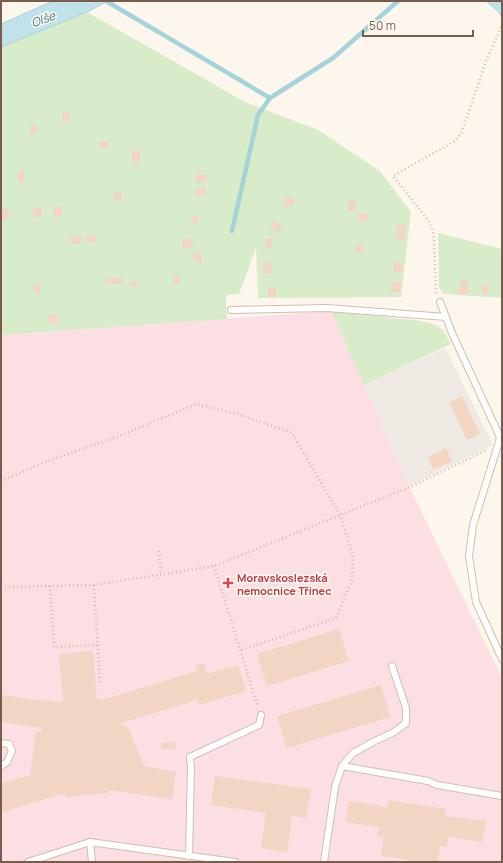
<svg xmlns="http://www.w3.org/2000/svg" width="503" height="863" viewBox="0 0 503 863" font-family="Manrope,sans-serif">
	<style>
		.industrial { fill: #efe9e4 }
		.medical { fill: #fbdfe3 }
		.green { fill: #d8ecc9 }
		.water { fill: #bfe3e8; stroke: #a5d3da }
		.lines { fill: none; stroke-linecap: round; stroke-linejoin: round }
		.stream { stroke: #a5d3da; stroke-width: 4.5 }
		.building { fill: #f3d5c3 }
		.service-casing { stroke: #d1beb0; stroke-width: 8 }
		.path { stroke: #d9b8a5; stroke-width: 2.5; stroke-dasharray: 1 3; stroke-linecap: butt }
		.service { stroke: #fff; stroke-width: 6 }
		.health-dot { fill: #e0444e; stroke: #fffaf3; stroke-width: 1.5 }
		.labels { text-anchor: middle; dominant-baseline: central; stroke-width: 3; stroke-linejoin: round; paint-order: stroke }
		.health-label { font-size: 11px; font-weight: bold; fill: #be3a42; stroke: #fffaf3; text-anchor: start }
		.water-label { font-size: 12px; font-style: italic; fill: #437c86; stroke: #fffaf3 }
	</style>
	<rect width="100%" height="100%" fill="#fdf6ec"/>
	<!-- industrial -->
	<polygon class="industrial" points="445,348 493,445 409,486 364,385"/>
	<!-- medical -->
	<polygon class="medical" points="331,311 409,486 502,678 502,862 1,862 1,335"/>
	<!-- green -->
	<g class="green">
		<polygon points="87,12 245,102 318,130 380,171 411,212 401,297 258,298 256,248 239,294 226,295 227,319 1,335 1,47"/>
		<polygon points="438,233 502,249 502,298 443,294 439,287"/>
		<polygon points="331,311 421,321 436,325 443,330 451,344 364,385"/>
	</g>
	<!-- water -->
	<g class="water">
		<polygon points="53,1 108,1 87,12 1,47 1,24"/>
		<polygon points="486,1 502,1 502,17 499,12"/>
	</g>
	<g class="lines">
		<!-- stream -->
		<g class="stream">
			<polyline points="106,1 270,98 333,58 398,1"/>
			<polyline points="232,231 258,115 270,98"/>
		</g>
	</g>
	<!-- building -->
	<g class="building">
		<polygon points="63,112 70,113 69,122 62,121"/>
		<polygon points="31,125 37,126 37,134 30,134"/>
		<rect x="99" y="141" width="9" height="7"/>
		<rect x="132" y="151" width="8" height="11"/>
		<rect x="18" y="171" width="6" height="11"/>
		<polygon points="196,174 207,175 207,182 196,182"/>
		<polygon points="202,187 206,187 205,196 195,195 196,189 202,189"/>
		<polygon points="114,192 122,193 121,201 113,200"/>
		<polygon points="286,197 295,199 293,207 284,205"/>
		<polygon points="349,201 356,202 355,211 348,211"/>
		<polygon points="41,207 42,216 33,217 32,208"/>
		<rect x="54" y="207" width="8" height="9"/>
		<rect x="2" y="209" width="6" height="11"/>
		<polygon points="359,213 368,214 367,222 359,222"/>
		<polygon points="191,216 199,216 198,223 191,223"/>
		<polygon points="272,222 281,224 280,232 271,230"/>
		<polygon points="397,224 406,224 405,240 396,239"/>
		<polygon points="71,235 81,236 81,244 71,244"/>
		<polygon points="96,235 96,242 85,242 85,236"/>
		<polygon points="267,238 273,239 271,249 265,248"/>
		<polygon points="182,239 192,239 193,247 183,248"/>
		<polygon points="356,245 363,246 363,253 355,252"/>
		<polygon points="194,253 202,253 202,263 193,262"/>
		<polygon points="264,260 270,261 270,268 272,268 272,274 263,273"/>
		<polygon points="394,262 403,263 402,272 393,272"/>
		<polygon points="173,275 179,275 180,284 173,284"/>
		<polygon points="107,278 123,278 123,284 106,284"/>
		<polygon points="460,281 468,281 468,294 457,294 457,290 460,290"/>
		<rect x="129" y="282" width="8" height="5"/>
		<polygon points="392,282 401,283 400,292 391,291"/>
		<polygon points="35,284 40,284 40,293 34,293 33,287 35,287"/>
		<polygon points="489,284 489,294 482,294 482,285"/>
		<rect x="268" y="287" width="8" height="10"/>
		<polygon points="57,314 58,323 49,324 48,315"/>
		<polygon points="462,396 480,434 467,440 449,403"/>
		<polygon points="446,448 452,461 433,470 428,457"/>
		<polygon points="339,629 349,661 267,686 257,654"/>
		<polygon points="93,651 97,699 105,699 197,671 195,666 204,663 207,674 238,665 246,691 199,705 197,700 121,723 123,726 127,725 144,766 176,772 172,799 109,790 108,793 106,793 66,797 65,793 3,812 1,806 1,784 30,775 36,731 41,732 42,728 1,722 1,695 55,702 63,702 59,654"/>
		<polygon points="381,685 390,717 287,748 277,716"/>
		<polygon points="175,742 176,749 162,749 161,743"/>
		<polygon points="215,776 311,789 306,818 292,816 287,852 261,848 266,813 211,805"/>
		<polygon points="389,800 446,809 445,816 486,821 482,842 448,837 447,847 440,846 438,862 422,862 381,856 384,837 377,836 379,827 346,822 349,801 388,807"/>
	</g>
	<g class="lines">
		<defs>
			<g id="service">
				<polyline points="440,302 452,333 500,437 498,445 473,525 469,556 476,602 502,659"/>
				<polyline points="231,310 327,308 446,317"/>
				<polyline points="1,743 9,744 12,751 7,762 1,766"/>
				<polyline points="342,766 428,781 437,785 502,796"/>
				<polyline points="90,842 92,862"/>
				<polyline points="189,856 191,766 190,757 259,725 261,715"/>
				<polyline points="28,862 90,842 235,862"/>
				<polyline points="324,862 335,787 342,766 353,753 373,742 394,732 406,723 406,708 392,666"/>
			</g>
		</defs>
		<!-- service casing -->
		<use href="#service" class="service-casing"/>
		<!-- path -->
		<g class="path">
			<polyline points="437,293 436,290 434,236 432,229 428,220 393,176 455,141 462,132 486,61 502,25"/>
			<polyline points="1,481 50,460 117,437 196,404 238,414 292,433 340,515 353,555 352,580 336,618 241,650"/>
			<polyline points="159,551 161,574"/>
			<polyline points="214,566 258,707"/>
			<polyline points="94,585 100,684"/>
			<polyline points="50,586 54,647 98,645"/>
			<polyline points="1,587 94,585 214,566 410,487 485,451"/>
		</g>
		<!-- service -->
		<use href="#service" class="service"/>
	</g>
	<!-- markers -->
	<path class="health-dot" d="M226 577h4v4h4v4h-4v4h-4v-4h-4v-4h4z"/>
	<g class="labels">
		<!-- health labels -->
		<g class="health-label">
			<text x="237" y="577">Moravskoslezská<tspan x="237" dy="13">nemocnice Třinec</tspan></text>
		</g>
		<!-- water labels -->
		<g class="water-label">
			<text transform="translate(43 19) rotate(-20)">Olše</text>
		</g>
	</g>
	<!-- border -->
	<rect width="503" height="863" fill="none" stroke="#7a5c4d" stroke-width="4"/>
	<!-- scale -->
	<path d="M363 30v6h110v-6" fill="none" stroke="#7a5c4d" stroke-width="2"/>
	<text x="369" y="30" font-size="12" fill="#7a5c4d" stroke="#fffaf3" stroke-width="3" paint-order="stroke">50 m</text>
</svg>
